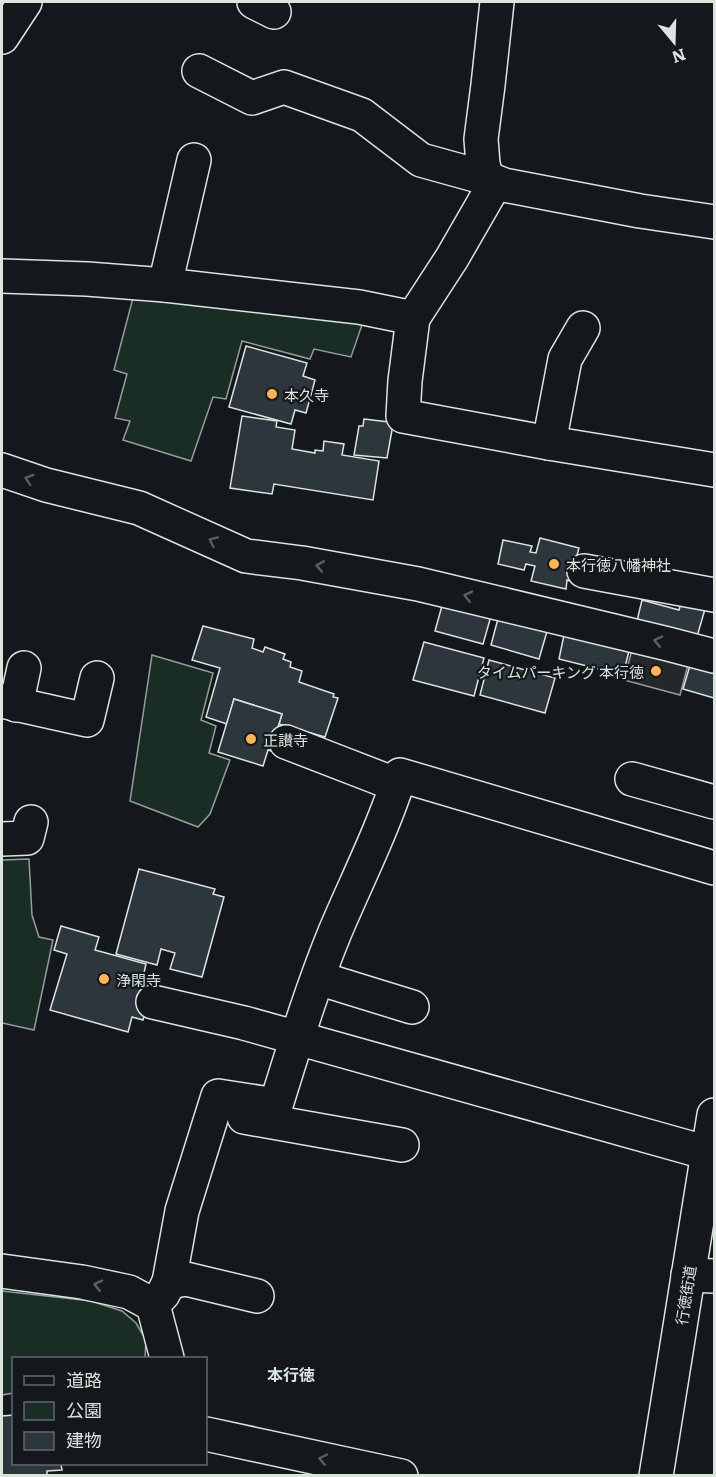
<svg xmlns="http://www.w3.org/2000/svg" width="716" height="1477" viewBox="0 0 716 1477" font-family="Literata,'Noto Sans JP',serif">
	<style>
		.green { fill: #1a2d24; stroke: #939e99; stroke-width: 1.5 }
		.parking { fill: #24282b; stroke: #939e99; stroke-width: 1.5 }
		.building { fill: #2c363c; stroke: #d8e6dc; stroke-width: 1.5 }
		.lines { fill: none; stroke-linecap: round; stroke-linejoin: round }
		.minor-casing { stroke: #d8e6dc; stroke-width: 36 }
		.major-casing { stroke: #d8e6dc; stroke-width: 36 }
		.minor { stroke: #14181c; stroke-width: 33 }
		.major { stroke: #14181c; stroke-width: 33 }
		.oneway { stroke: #59605f }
		.poi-dot { fill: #ffb74d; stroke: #14181c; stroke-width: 2 }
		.labels { text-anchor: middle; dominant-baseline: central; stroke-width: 4.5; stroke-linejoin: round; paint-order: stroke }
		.poi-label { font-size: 15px; fill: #d8e6dc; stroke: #14181c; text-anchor: start }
		.street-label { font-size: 15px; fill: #d8e6dc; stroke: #14181c }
		.neighbourhood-label { font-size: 16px; font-weight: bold; fill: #d8e6dc; stroke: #14181c }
	</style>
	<rect width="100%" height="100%" fill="#14181c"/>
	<!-- green -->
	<g class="green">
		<polygon points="134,294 364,319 351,357 314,349 310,359 242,341 226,399 213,397 191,461 123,440 130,421 115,418 127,374 114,370"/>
		<polygon points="152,655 213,673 201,720 216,726 209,753 230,760 210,814 198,827 130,801"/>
		<polygon points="29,859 32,915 39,937 53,940 34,1030 2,1023 2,860"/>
		<polygon points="2,1291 91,1301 122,1311 136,1323 146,1340 145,1358 14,1358 13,1393 2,1395"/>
	</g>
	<!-- parking -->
	<polygon class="parking" points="633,646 689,661 680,695 624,680"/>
	<!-- building -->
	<g class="building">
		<polygon points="246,346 307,363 303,376 315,380 306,413 295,410 291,424 229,407"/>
		<polygon points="242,416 277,421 276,427 295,430 292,449 315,453 315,450 323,451 324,441 344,444 342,455 379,461 373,500 274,484 272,494 230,488"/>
		<polygon points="364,419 389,422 392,430 387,458 354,455 359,426 363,426"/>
		<polygon points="540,538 579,548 576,559 577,583 567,580 566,589 531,581 535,566 526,564 524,570 498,564 503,540 532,546 530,552 536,553"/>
		<polygon points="642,600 679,610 681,603 705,609 696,640 636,625"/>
		<polygon points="443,602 491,616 483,644 435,631"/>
		<polygon points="499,615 548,628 539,659 491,645"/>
		<polygon points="203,626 254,639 252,648 263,652 265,647 285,654 283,659 291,662 290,667 302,671 299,682 334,694 333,697 338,698 325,737 279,724 282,714 234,699 227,724 206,717 220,668 192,660"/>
		<polygon points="564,635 629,651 623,675 559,659"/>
		<polygon points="424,642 484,658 474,696 413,680"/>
		<polygon points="489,660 555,678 545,713 480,695"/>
		<polygon points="691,662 714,669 714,698 683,689"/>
		<polygon points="234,699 282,714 278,727 282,729 275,752 268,750 263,766 218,752"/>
		<polygon points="139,869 215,889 213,894 224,897 202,977 170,969 175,953 161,949 157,965 116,954"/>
		<polygon points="61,926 99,937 95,950 146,964 143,977 154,981 143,1020 132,1017 128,1032 50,1010 67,954 54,950"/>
		<polygon points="14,1415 14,1464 61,1464 62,1470 47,1471 47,1476 2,1476 2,1416"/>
	</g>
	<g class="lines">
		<defs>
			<g id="minor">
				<polyline points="254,2 274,12"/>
				<polyline points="497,2 488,85 481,139 483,164 490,192 452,258 413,318 405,381 403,416 549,443 714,470"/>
				<polyline points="2,37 25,2"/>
				<polyline points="199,71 252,98 284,87 362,115 421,160 486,178 504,185 640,211 714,222"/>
				<polyline points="2,276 87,279 165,285 359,307 413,318"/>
				<polyline points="165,285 194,160"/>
				<polyline points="549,443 565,359 583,328"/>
				<polyline points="2,470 46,485 139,508 246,556 302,563 418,584 668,644 714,656"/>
				<polyline points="584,571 714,595"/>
				<polyline points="2,701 87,720 97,678"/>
				<polyline points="16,705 24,668"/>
				<polyline points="286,742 387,781 397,783"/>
				<polyline points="632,779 714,802"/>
				<polyline points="2,839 27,838 31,822"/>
				<polyline points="318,978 412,1007"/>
				<polyline points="153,1002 244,1023 708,1153"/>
				<polyline points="244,1117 402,1145"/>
				<polyline points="2,1271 82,1282 129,1292 153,1305 167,1358"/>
				<polyline points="688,1275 714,1276"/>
				<polyline points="169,1282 186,1279 257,1296"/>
				<path d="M 153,1305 L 163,1294 L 169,1282 L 182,1211 L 218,1096 L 276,1105 C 294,1047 312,988 335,932 C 357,880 383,829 400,775 L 714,868"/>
				<polyline points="206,1434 401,1476"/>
			</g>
			<polyline id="major" points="656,1476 714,1115"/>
		</defs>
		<!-- minor casing -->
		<use href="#minor" class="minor-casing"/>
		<!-- major casing -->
		<use href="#major" class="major-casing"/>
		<!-- minor -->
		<use href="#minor" class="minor"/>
		<!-- major -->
		<use href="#major" class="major"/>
	</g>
	<!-- one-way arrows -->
	<defs><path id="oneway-chevron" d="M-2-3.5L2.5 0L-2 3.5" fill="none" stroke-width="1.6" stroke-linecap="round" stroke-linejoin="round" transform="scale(1.5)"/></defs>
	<g class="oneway">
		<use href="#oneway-chevron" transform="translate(29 479) rotate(-162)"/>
		<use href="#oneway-chevron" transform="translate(213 541) rotate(-156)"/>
		<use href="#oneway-chevron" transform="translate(320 566) rotate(-170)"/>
		<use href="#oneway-chevron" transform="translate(468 596) rotate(-167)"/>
		<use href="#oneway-chevron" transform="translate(658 641) rotate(-167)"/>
		<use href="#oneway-chevron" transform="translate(98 1285) rotate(-167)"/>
		<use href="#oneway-chevron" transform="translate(323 1459) rotate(-168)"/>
	</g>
	<!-- markers -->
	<g class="poi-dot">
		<circle cx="272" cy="394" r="6"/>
		<circle cx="554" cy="564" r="6"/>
		<circle cx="656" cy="671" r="6"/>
		<circle cx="251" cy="739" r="6"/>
		<circle cx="104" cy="979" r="6"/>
	</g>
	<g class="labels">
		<!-- poi labels -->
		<g class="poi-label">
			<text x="284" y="394">本久寺</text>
			<text x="566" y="564">本行徳八幡神社</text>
			<text x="644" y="671" text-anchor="end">タイムパーキング 本行徳</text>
			<text x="263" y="739">正讃寺</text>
			<text x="116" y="979">浄閑寺</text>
		</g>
		<!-- street labels -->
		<g class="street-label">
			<text transform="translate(685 1295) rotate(-81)">行徳街道</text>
		</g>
		<!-- neighbourhood labels -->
		<g class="neighbourhood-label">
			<text x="291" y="1374">本行徳</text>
		</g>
	</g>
	<!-- border -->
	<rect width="716" height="1477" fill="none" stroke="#d8e6dc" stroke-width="6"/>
	<!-- legend -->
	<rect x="12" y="1357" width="195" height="108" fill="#14181c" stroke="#626a69" stroke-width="1.5"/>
	<rect x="24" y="1376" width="30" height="9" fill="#14181c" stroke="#626a69" stroke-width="1.5"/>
	<text x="66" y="1387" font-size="18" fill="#d8e6dc">道路</text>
	<rect x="24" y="1402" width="30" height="18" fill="#1a2d24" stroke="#626a69" stroke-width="1.5"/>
	<text x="66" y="1417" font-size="18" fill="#d8e6dc">公園</text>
	<rect x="24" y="1432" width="30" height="18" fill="#2c363c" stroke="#626a69" stroke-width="1.5"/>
	<text x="66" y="1447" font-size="18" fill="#d8e6dc">建物</text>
	<!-- north arrow -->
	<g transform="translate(674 42) rotate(161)" stroke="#14181c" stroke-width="4.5" paint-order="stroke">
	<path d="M0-4.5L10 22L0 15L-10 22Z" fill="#d8e6dc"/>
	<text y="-9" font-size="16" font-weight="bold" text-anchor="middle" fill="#d8e6dc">N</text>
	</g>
</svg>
